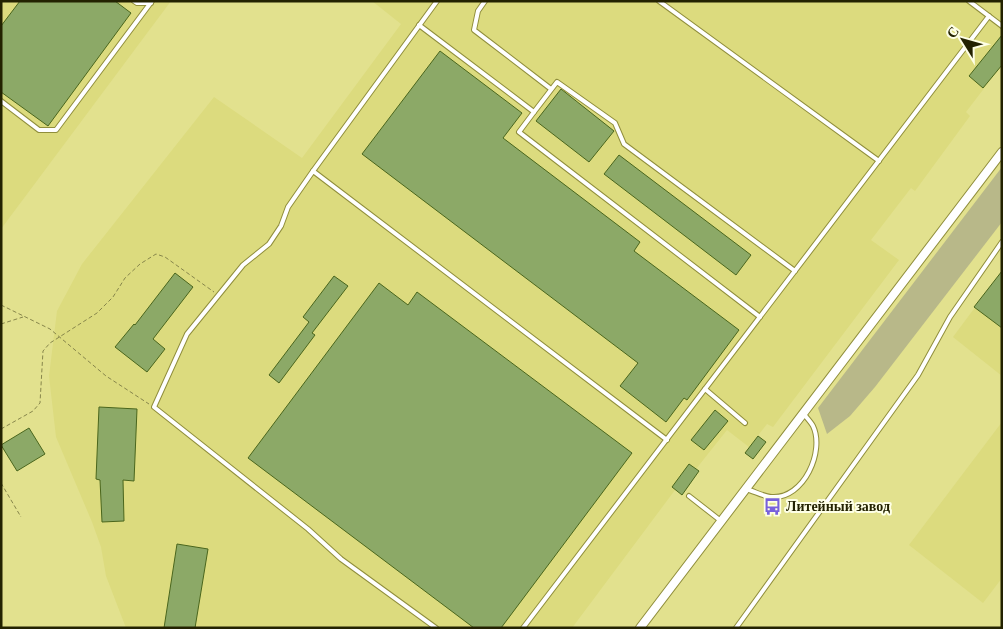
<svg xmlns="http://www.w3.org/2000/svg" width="1003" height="629" viewBox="0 0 1003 629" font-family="'Times New Roman',serif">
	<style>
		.built { fill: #dcdb7e }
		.green { fill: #b8b889 }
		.building { fill: #8ca967; stroke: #4a661d }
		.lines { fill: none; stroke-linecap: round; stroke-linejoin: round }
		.lane-casing { stroke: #908e3c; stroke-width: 6 }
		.street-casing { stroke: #908e3c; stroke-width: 10 }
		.path { stroke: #87864b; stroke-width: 1; stroke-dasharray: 4 2.5; stroke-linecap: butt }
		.lane { stroke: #fff; stroke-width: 4 }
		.street { stroke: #fff; stroke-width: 8 }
		.labels { text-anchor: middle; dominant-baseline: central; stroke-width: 4; stroke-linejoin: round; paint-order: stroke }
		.poi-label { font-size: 14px; font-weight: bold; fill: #232201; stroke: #feffe6; text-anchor: start }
	</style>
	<rect width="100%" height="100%" fill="#e2e18e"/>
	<!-- built -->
	<g class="built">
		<polygon points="1,1 171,1 1,229"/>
		<polygon points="372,1 1000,1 1002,3 1002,65 966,112 970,116 915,191 911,188 871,240 899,260 773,427 767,424 749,447 727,430 696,469 699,471 682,495 675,490 572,628 126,628 106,576 101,547 92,522 56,437 49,376 57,311 82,264 214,97 302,158 401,24"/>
		<polygon points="1002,271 1002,376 953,337"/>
		<polygon points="1002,422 1002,578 983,603 909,545"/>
	</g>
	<!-- green -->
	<polygon class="green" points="1002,167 1002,222 875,387 850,416 827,434 818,408"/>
	<!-- building -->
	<g class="building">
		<polygon points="20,1 115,1 131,13 48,126 1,92 1,26"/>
		<polygon points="1002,35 1002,65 983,88 969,76"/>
		<polygon points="440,51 522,113 503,138 640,242 634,251 739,330 687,400 684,398 666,422 620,386 638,363 362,154"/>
		<polygon points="561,89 614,131 589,162 536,121"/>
		<polygon points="619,155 751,255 736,275 604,174"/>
		<polygon points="1002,271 1002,328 974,307"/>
		<polygon points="175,273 193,287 153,339 165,349 147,372 115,347 134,324 135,325"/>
		<polygon points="334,276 348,286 312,333 315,335 279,383 269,375 309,322 303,317"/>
		<polygon points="379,283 408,305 417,292 632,453 501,628 474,628 248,458"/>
		<polygon points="99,407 137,409 134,481 123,480 124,521 102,522 100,480 96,479"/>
		<polygon points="715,410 728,421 704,450 691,440"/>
		<polygon points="29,428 45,454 17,471 1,445"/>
		<polygon points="758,436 766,442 753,459 745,453"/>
		<polygon points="689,464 699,471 682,495 672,487"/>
		<polygon points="177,544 208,549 195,628 164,628"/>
	</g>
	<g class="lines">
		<defs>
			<g id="lane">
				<polyline points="134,1 137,3 151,3"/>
				<polyline points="485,1 478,11 474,30 551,89"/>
				<polyline points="659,1 879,161"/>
				<polyline points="969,1 1002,26"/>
				<polyline points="419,25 534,112 519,132 760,317"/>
				<polyline points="1,101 39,130 56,130 152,1"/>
				<polyline points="534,112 557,82 615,123 624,144 795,271"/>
				<polyline points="313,171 437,1"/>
				<polyline points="705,389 745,423"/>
				<path d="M 746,489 C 754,491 764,497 772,497 C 804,499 825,451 813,426 C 811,422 806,417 803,413"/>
				<polyline points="689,496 721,521"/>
				<polyline points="436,628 341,559 308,529 154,407 187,334 243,265 269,244 281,226 288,207 313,171 667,440"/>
				<polyline points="523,628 989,16"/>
				<polyline points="736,628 918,375 950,317 1002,242"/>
			</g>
			<polyline id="street" points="640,628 1002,152"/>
		</defs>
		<!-- lane casing -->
		<use href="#lane" class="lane-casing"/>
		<!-- street casing -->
		<use href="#street" class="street-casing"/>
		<!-- path -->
		<g class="path">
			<polyline points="1,305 50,329 106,376 149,404"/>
			<polyline points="1,324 23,317"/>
			<polyline points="1,429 33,411 40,403 43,351 50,343 97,313 113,297 125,278 140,264 156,254 165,257 214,292"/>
			<polyline points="1,483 21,517"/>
		</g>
		<!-- lane -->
		<use href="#lane" class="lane"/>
		<!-- street -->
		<use href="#street" class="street"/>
	</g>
	<!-- icons -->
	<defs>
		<symbol id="bus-bare" viewBox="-9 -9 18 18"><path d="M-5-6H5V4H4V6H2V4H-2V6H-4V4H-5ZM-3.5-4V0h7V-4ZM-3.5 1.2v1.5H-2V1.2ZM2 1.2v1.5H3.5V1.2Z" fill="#7861db" stroke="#feffe6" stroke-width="2.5" paint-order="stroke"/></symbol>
	</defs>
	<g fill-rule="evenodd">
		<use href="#bus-bare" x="760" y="494" width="25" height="25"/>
	</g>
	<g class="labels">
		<!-- poi labels -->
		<g class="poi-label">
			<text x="786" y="506">Литейный завод</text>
		</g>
	</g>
	<!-- border -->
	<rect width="1003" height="629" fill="none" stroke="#232201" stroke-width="5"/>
	<!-- north arrow -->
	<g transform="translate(963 40) rotate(307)" stroke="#feffe6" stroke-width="4" paint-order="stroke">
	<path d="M0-4L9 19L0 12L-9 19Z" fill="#232201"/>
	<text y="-8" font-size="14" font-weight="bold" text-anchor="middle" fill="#232201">С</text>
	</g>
</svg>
